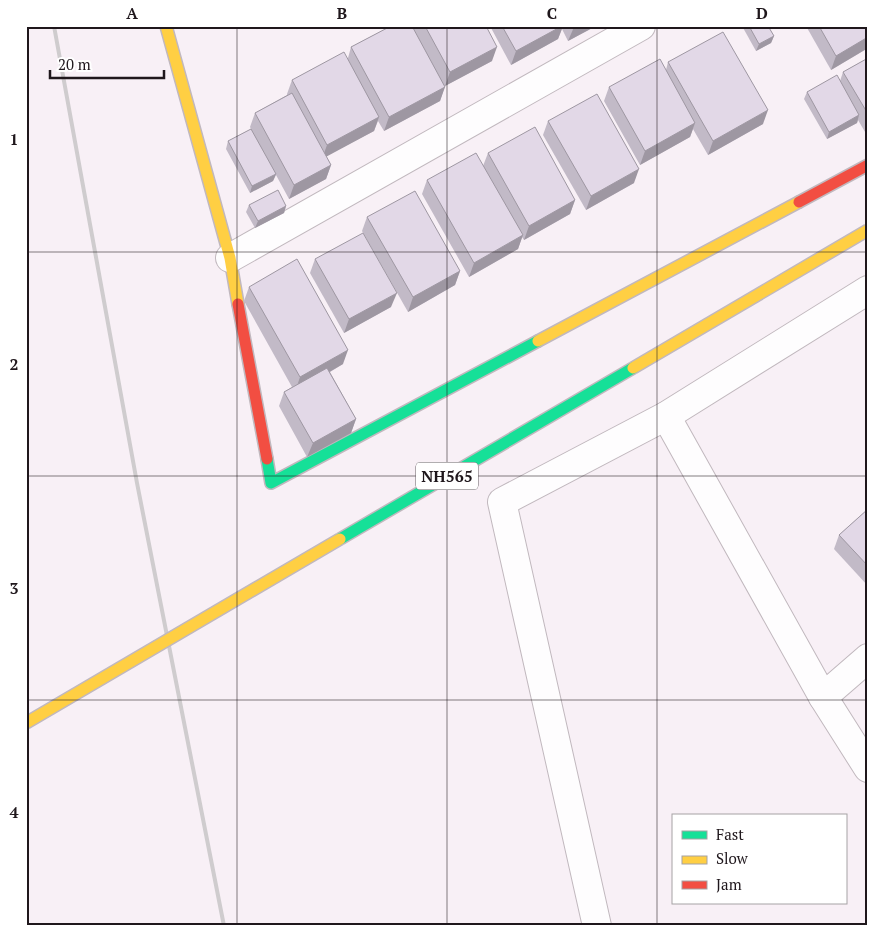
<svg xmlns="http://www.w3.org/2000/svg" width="894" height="952" viewBox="0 0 894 952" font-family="'PT Serif',serif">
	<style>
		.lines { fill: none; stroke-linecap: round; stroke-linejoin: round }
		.street-casing { stroke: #c1b8be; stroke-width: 30 }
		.fast-casing { stroke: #c1b8be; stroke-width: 14 }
		.slow-casing { stroke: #c1b8be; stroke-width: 14 }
		.jam-casing { stroke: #c1b8be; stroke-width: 14 }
		.street { stroke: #fefdfe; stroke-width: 28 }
		.fast { stroke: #16e098; stroke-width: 11 }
		.slow { stroke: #ffcf43; stroke-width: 11 }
		.jam { stroke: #f24e42; stroke-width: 11 }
		.rail { stroke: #cfccce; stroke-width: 4 }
		.fast-bridge-casing { stroke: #c1b8be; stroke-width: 14; stroke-linecap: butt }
		.slow-bridge-casing { stroke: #c1b8be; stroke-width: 14; stroke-linecap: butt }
		.fast-bridge { stroke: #16e098; stroke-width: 11 }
		.slow-bridge { stroke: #ffcf43; stroke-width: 11 }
		.wall { fill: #c2bac7 }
		.shaded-wall { fill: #9e97a2 }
		.building { fill: #e2d8e7; stroke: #9e97a2 }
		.grid { fill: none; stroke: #1f171c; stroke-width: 1; stroke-opacity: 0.55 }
		.labels { text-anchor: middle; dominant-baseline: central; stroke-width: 4; stroke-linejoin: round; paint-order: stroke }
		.shield { fill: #fff; stroke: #625d60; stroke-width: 1 }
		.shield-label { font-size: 16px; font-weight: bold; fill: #1f171c }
		.neatline { fill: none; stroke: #1f171c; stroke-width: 2 }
		.grid-label { font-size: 16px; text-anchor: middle; font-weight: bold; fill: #1f171c }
	</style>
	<rect width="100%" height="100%" fill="#f8f0f6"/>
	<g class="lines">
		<defs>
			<g id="street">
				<polyline points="230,258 641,26"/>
				<polyline points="666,416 823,697 868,768"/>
				<polyline points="823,697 868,658"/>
				<polyline points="597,926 502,502 666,416 868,290"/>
			</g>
			<polyline id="fast" points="267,459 271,483 538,341"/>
			<g id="slow">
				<polyline points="166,26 230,258 238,304"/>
				<polyline points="538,341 799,202"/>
			</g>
			<g id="jam">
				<polyline points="799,202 868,165"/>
				<polyline points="238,304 267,459"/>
			</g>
		</defs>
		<!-- street casing -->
		<use href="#street" class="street-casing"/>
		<!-- fast casing -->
		<use href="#fast" class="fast-casing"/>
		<!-- slow casing -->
		<use href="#slow" class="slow-casing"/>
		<!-- jam casing -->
		<use href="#jam" class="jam-casing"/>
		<!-- street -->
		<use href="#street" class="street"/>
		<!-- fast -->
		<use href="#fast" class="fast"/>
		<!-- slow -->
		<use href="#slow" class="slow"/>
		<!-- jam -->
		<use href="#jam" class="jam"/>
		<!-- rail -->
		<polyline class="rail" points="54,26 137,483 224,926"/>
		<defs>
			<polyline id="fast-bridge" points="340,539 633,368"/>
			<g id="slow-bridge">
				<polyline points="633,368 868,230"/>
				<polyline points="26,723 340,539"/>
			</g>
		</defs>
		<!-- fast-bridge casing -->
		<use href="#fast-bridge" class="fast-bridge-casing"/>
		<!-- slow-bridge casing -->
		<use href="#slow-bridge" class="slow-bridge-casing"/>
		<!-- fast-bridge -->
		<use href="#fast-bridge" class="fast-bridge"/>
		<!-- slow-bridge -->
		<use href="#slow-bridge" class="slow-bridge"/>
	</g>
	<!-- wall -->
	<g class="wall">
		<polygon points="391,26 486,26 492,61 445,86 440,101 384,131 378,121 374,131 326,156 331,165 326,179 289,199 276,175 273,181 250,193 226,149 228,141 251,129 250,127 255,113 287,95 287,94 292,80 348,58 351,47"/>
		<polygon points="490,26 596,26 568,41 562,29 558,39 511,65"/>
		<polygon points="742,26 768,26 774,36 771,43 756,51"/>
		<polygon points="806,26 868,26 868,48 831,70"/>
		<polygon points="868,58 868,137 858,120 857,123 827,139 804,99 807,92 840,81 843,72"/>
		<polygon points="668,62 763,124 708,155 693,129 690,137 640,165 604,101 609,87 666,70"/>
		<polygon points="548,121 634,183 586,210 543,135"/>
		<polygon points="488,153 575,200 570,214 524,240 522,237 518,249 469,277 422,194 427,180 483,166"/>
		<polygon points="249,205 286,206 284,213 255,228 246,212"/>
		<polygon points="367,217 460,271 455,285 408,312 362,231"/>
		<polygon points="315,259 391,307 344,333 310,273"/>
		<polygon points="249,287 343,364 330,372 356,419 351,433 307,457 279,406 284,392 292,387 244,301"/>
		<polygon points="868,509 868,586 834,549 839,535"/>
	</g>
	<!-- shaded-wall -->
	<g class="shaded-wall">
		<polygon points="562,26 563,26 558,39 511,65 516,51"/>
		<polygon points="575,26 596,26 568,41 574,27"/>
		<polygon points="774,36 771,43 756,51 759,44"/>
		<polygon points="868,37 868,48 831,70 836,56"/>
		<polygon points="497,47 492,61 445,86 450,72"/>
		<polygon points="445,87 440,101 384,131 389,117"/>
		<polygon points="768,110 763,124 708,155 713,141"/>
		<polygon points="859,115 857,123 827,139 829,132"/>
		<polygon points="379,117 374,131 322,159 327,145"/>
		<polygon points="695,123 690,137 640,165 645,151"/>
		<polygon points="331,165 326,179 289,199 294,185"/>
		<polygon points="639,169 634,183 586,210 591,196"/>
		<polygon points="276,174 273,181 250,193 252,186"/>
		<polygon points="575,200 570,214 524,240 529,226"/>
		<polygon points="286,206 284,213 255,228 258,221"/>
		<polygon points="523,235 518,249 469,277 474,263"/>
		<polygon points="460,271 455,285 408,312 413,297"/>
		<polygon points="397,293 391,307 344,333 349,319"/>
		<polygon points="348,350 343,364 295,392 300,377"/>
		<polygon points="356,419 351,433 307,457 313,443"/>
	</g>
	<!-- building -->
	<g class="building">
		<polygon points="391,26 412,26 445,87 389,117 351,47"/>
		<polygon points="425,26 486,26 497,47 450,72"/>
		<polygon points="502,26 562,26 516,51"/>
		<polygon points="749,26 768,26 774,36 759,44"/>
		<polygon points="819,26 868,26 868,37 836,56"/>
		<polygon points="723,32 768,110 713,141 668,62"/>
		<polygon points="344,52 379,117 327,145 292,80"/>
		<polygon points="868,58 868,114 843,72"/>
		<polygon points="660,59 695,123 645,151 609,87"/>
		<polygon points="837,75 859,115 829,132 807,92"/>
		<polygon points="292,93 331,165 294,185 255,113"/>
		<polygon points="597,94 639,169 591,196 548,121"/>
		<polygon points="535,127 575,200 529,226 488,153"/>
		<polygon points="251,129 276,174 252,186 228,141"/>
		<polygon points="476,153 523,235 474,263 427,180"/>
		<polygon points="278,190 286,206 258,221 249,205"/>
		<polygon points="415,191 460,271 413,297 367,217"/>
		<polygon points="363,233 397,293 349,319 315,259"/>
		<polygon points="297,259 348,350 300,377 249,287"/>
		<polygon points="327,368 356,419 313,443 284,392"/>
		<polygon points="868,509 868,566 839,535"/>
	</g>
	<!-- grid -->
	<path class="grid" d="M 237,26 L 237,926M 447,26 L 447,926M 657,26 L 657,926M 26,252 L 868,252M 26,476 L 868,476M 26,700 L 868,700"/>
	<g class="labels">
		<!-- shield labels -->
		<rect class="shield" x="416" y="462.5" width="62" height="27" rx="4"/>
		<g class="shield-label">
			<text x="447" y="476">NH565</text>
		</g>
	</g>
	<!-- border -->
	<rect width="894" height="952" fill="none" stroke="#ffffff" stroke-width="55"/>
	<!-- legend -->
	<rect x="672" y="814" width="175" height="90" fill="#ffffff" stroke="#a5a2a4"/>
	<rect x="682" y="831" width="25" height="8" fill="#16e098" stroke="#a5a2a4"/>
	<text x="716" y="840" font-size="15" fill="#1f171c">Fast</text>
	<rect x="682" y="856" width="25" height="8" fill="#ffcf43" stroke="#a5a2a4"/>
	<text x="716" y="864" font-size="15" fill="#1f171c">Slow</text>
	<rect x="682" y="881" width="25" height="8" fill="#f24e42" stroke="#a5a2a4"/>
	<text x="716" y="890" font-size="15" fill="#1f171c">Jam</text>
	<!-- scale -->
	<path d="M50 70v8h114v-8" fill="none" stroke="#1f171c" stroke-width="2.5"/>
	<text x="58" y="70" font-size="15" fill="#1f171c" stroke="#ffffff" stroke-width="4" paint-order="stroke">20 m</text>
	<rect x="28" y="28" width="838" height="896" class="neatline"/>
	<g class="grid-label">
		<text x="132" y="19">A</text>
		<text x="342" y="19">B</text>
		<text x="552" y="19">C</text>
		<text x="762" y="19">D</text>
		<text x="14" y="145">1</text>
		<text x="14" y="370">2</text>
		<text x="14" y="594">3</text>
		<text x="14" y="818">4</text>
	</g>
</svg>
